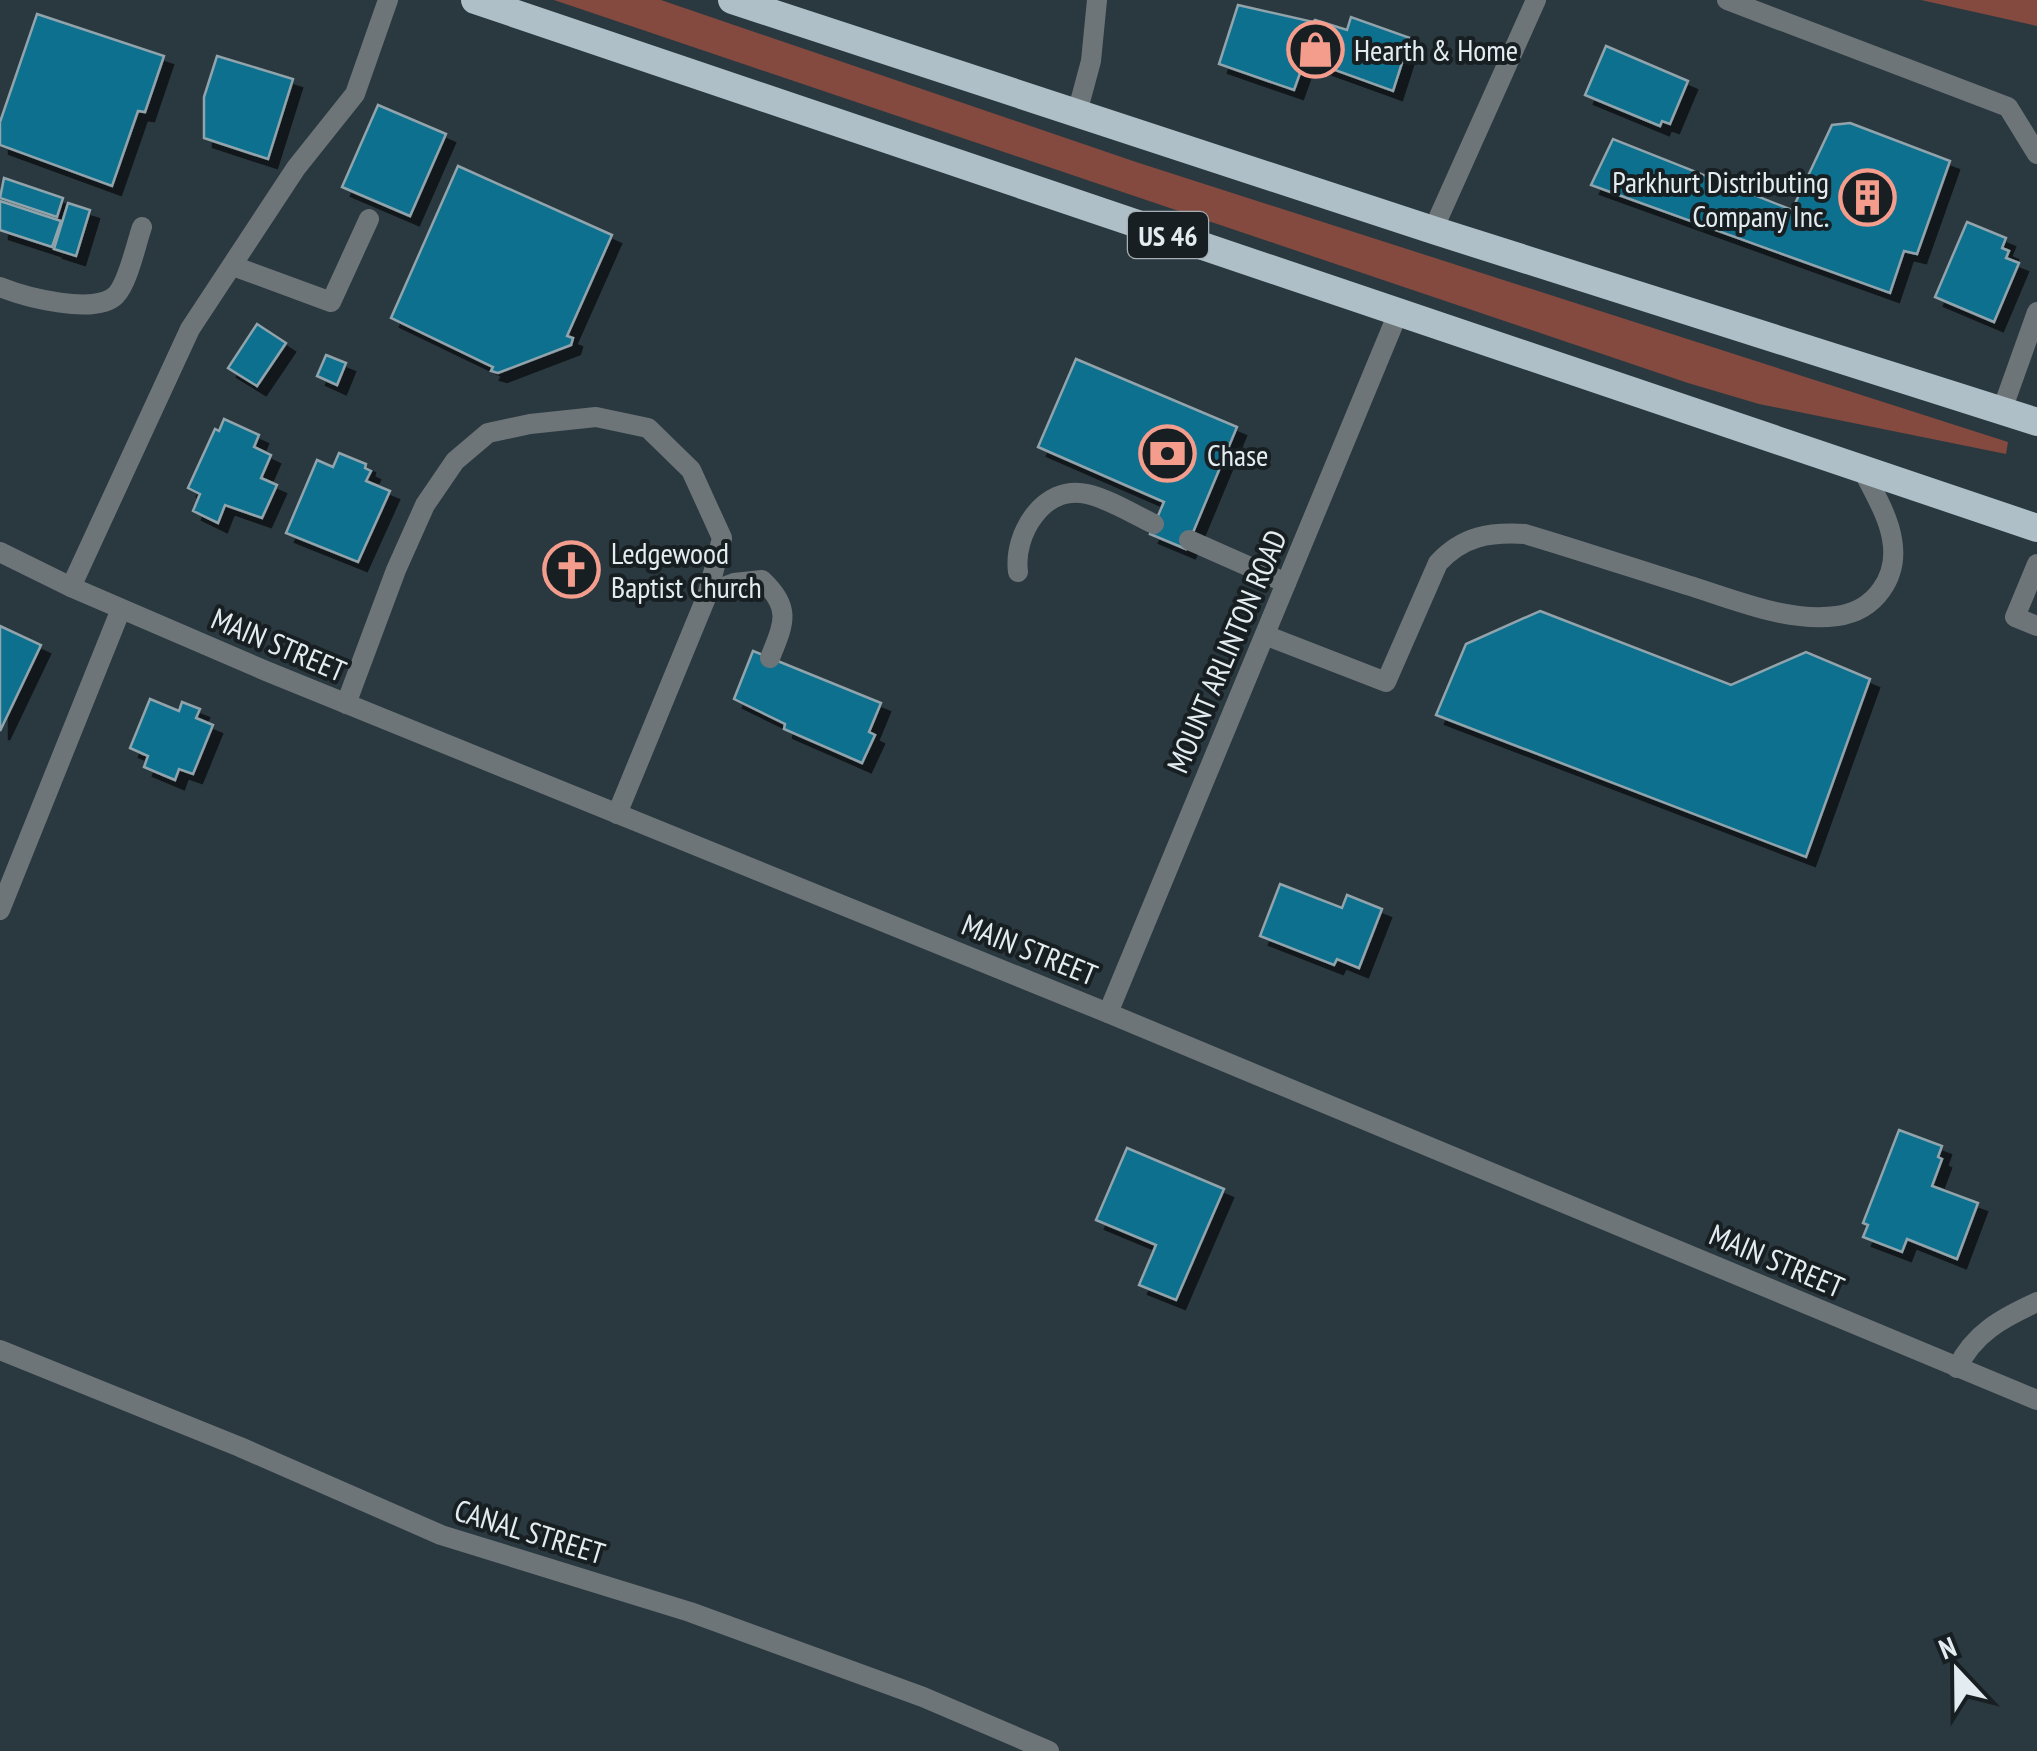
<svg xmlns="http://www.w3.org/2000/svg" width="2037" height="1751" viewBox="0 0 2037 1751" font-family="'PT Sans Narrow',sans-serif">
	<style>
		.green { fill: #84493f }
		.building { fill: #086f8f; stroke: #91a3ab; stroke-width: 2.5; filter: url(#shadow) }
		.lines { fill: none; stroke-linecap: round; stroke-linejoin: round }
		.service { stroke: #6e7579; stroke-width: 20 }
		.minor { stroke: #6e7579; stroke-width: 20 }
		.tertiary { stroke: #6e7579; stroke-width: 20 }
		.trunk { stroke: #aebfc7; stroke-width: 28 }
		.labels { text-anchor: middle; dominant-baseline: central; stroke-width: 8; stroke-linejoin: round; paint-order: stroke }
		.shield { fill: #181f22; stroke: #a6afb3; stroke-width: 2.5 }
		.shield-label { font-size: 28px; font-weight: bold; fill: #e3edf1 }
		.poi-label { font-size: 30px; fill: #e3edf1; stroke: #181f22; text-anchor: start }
		.street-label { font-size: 30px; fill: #e3edf1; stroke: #181f22 }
	</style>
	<defs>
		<filter id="shadow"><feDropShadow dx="9" dy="9" stdDeviation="0" flood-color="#0009"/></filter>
	</defs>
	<rect width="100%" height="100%" fill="#2a3940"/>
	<!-- green -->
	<g class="green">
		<polygon points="554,0 661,0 1136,162 2008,442 2006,454 1759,404 1688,383"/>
		<polygon points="1921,0 2037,0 2037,26"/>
	</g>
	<!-- building -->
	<g class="building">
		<polygon points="1238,5 1313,22 1315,20 1347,30 1351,17 1410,38 1393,91 1305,59 1294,90 1219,64"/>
		<polygon points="37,14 164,56 145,112 138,111 112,186 0,145 0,122"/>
		<polygon points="1606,46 1688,81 1670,124 1662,121 1660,126 1585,95"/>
		<polygon points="217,56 293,79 268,159 204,138 204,97"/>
		<polygon points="378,105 446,134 410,216 342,187"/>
		<polygon points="1850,123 1950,161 1917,254 1904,251 1890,293 1591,185 1613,139 1792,210 1832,125"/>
		<polygon points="458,166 612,235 567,336 573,338 571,345 498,373 491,371 493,367 391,318"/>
		<polygon points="4,178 63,198 57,217 0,198"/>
		<polygon points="0,201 61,221 52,247 0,230"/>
		<polygon points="68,203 90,210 76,256 54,249"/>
		<polygon points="1967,222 2006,238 2002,248 2009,251 2006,258 2019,263 1994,322 1935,297"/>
		<polygon points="257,324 286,343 257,386 228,368"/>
		<polygon points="326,355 346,363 337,385 317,376"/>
		<polygon points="1076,359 1237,427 1186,549 1150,534 1164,502 1038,447"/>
		<polygon points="224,419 259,435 254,447 271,455 261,478 277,485 262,518 225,505 218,523 193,511 200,494 188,488 215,429 219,431"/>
		<polygon points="339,453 366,464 365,468 371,471 366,481 390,491 358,562 286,533 317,460 333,467"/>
		<polygon points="1540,611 1731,685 1806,652 1870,679 1806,857 1436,715 1466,644"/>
		<polygon points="0,626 41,645 0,731"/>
		<polygon points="753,651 881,703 869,732 875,735 862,763 784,729 785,724 734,699"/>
		<polygon points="150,699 179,711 182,702 200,709 196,718 213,725 193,774 179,769 175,780 144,767 148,756 130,748"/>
		<polygon points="1280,884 1342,908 1347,895 1382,909 1359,968 1337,959 1334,965 1260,936"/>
		<polygon points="1899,1130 1942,1146 1938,1157 1942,1159 1932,1186 1978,1203 1957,1259 1907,1239 1902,1252 1863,1237 1868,1225 1863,1223"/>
		<polygon points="1127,1148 1224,1189 1176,1300 1139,1285 1156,1245 1096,1220"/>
	</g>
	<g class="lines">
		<!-- service -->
		<g class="service">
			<polyline points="1727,0 2008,107 2037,154"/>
			<polyline points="1077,113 1091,61 1097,0"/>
			<polyline points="233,266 331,302 369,219"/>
			<path d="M 0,287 C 25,297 96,316 116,295 C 128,283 136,244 142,227"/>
			<polyline points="2002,410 2037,312"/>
			<polyline points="1189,540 1286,583"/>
			<polyline points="2037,564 2015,617 2037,626"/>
			<path d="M 1018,572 C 1013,535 1043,484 1087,494 C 1109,499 1133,514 1154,524"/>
			<polyline points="71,587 190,329 296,168 355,94 388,0"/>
			<path d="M 708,593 L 734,583 L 762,580 C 792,608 784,623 770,658"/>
			<path d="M 1265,635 L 1386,682 L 1438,563 C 1463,536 1489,532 1525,534 C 1579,550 1633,568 1687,585 C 1733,599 1788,623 1837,616 C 1875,611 1899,577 1892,539 C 1888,514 1872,490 1862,468"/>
			<polyline points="346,704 396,570 425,505 455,461 488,433 530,424 596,417 648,428 691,470 722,538 708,593 617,814"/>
		</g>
		<!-- minor -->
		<g class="minor">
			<polyline points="0,1350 240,1447 441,1535 690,1612 923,1697 1049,1751"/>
			<path d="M 1957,1368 C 1974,1333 2002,1318 2037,1302"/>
		</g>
		<!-- tertiary -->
		<g class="tertiary">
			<polyline points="1433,230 1536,0"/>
			<polyline points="0,552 71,587 266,671 1108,1013 2037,1400"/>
			<polyline points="0,910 121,609"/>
			<polyline points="1108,1013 1398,313"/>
		</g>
		<!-- trunk -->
		<g class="trunk">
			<polyline points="475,0 2037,528"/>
			<polyline points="732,0 1433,230 2037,422"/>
		</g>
	</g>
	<!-- icons -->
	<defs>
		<symbol id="shop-ring" viewBox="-11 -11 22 22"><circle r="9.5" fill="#181f22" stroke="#f49d8d" stroke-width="1.5"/><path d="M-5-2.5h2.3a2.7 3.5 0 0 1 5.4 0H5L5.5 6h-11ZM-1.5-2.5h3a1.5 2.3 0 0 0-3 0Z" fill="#f49d8d"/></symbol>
		<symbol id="building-ring" viewBox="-11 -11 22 22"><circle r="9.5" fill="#181f22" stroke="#f49d8d" stroke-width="1.5"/><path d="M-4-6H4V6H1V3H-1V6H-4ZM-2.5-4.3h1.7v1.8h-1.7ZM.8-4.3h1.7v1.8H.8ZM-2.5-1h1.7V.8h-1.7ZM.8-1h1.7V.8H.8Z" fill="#f49d8d"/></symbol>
		<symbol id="bank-ring" viewBox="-11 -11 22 22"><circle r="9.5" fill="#181f22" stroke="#f49d8d" stroke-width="1.5"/><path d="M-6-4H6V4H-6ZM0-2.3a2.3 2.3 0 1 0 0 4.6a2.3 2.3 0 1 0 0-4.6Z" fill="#f49d8d"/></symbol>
		<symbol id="church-ring" viewBox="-11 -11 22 22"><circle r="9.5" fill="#181f22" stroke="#f49d8d" stroke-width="1.5"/><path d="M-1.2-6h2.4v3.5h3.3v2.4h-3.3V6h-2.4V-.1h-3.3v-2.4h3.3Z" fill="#f49d8d"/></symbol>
	</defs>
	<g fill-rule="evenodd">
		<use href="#shop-ring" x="1284" y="18" width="63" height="63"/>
		<use href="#building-ring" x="1836" y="166" width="63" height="63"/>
		<use href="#bank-ring" x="1136" y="422" width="63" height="63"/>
		<use href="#church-ring" x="540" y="538" width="63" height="63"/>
	</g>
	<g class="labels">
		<!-- shield labels -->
		<rect class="shield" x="1128" y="212" width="80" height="46" rx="8"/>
		<g class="shield-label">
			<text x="1168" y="235">US 46</text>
		</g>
		<!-- poi labels -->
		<g class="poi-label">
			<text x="1354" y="49">Hearth &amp; Home</text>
			<text x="1829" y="181" text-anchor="end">Parkhurt Distributing<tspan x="1829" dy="34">Company Inc.</tspan></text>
			<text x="1207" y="454">Chase</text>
			<text x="611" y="552">Ledgewood<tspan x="611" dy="34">Baptist Church</tspan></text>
		</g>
		<!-- street labels -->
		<g class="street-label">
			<text transform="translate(279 644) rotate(23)">MAIN STREET</text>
			<text transform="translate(1226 651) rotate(-67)">MOUNT ARLINTON ROAD</text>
			<text transform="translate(1030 949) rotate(22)">MAIN STREET</text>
			<text transform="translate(1777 1260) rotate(23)">MAIN STREET</text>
			<text transform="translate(530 1531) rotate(17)">CANAL STREET</text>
		</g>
	</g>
	<!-- north arrow -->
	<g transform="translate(1957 1671) rotate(338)" stroke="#181f22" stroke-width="8" paint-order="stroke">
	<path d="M0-8L18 38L0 25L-18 38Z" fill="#e3edf1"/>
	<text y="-15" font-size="28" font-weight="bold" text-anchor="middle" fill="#e3edf1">N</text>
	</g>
</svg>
